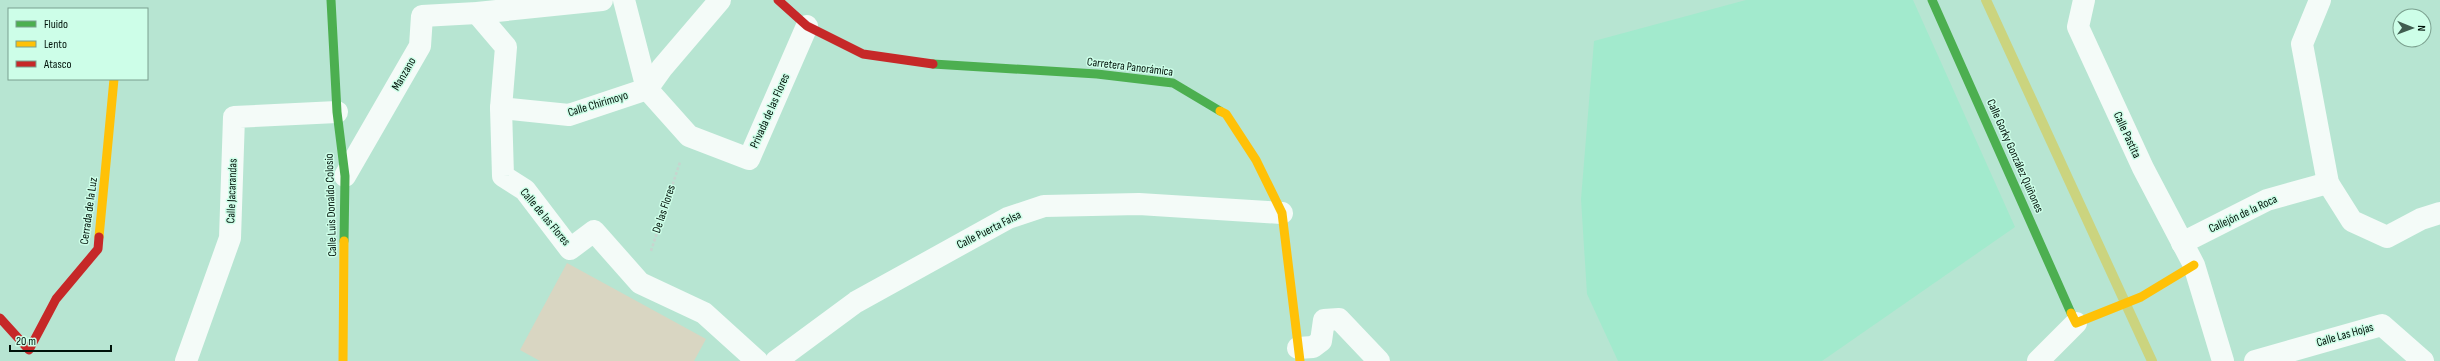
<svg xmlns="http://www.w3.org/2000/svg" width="2440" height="361" viewBox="0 0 2440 361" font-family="'Sofia Sans Condensed',sans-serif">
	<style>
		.built { fill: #a2eacd }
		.green { fill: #d9d6c2 }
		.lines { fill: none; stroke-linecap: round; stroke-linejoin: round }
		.stream { stroke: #cbd47f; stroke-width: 10 }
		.path { stroke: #c7d5cf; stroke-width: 2.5; stroke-dasharray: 3 2; stroke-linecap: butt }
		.street { stroke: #f4fbf8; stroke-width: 22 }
		.fast { stroke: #4caf50; stroke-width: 9 }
		.slow { stroke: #ffc107; stroke-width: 9 }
		.jam { stroke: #c62828; stroke-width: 9 }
		.labels { text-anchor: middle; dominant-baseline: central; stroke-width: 3; stroke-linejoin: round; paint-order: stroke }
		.street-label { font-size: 12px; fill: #001209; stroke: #cdfee8 }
	</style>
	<rect width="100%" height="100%" fill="#b7e5d2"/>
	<!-- built -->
	<polygon class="built" points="1746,0 1913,0 2015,227 1822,361 1618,361 1587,294 1581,199 1594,41"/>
	<!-- green -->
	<polygon class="green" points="567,263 706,339 694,361 540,361 520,350"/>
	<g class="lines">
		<!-- stream -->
		<polyline class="stream" points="1986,0 2152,361"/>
		<!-- path -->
		<polyline class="path" points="651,251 680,162"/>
		<!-- street -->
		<g class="street">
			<polyline points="624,0 647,89 689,136 749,159 807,26"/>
			<polyline points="2084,0 2078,27 2143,168 2194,265 2223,361"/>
			<polyline points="2320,0 2302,44 2328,183 2352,221 2387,237 2421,219 2440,213"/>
			<polyline points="477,13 506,47 501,108 503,176 525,190 570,249 594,231 640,283 704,313 757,361"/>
			<polyline points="501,108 569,115 647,89 662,68 720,0"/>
			<polyline points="345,176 420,46 422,16 477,13 602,0"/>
			<polyline points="2182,243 2267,200 2328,183"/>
			<polyline points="1298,348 1313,347 1321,341 1324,320 1339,319 1379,361"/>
			<polyline points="186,361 230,238 234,117 337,112"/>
			<polyline points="776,361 856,302 1008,218 1044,206 1139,204 1282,213"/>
			<polyline points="2038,361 2076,323"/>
			<polyline points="2255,361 2382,325 2423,361"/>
		</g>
		<!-- fast -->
		<g class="fast">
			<polyline points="331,0 337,112 345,176 344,241"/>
			<polyline points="1932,0 2071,313"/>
			<polyline points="933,64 1097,74 1173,83 1220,111"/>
		</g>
		<!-- slow -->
		<g class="slow">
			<polyline points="1220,111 1226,114 1256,160 1282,213 1300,361"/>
			<polyline points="99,237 114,79"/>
			<polyline points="2071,313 2076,323 2141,297 2194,265"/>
			<polyline points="343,361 344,241"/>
		</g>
		<!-- jam -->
		<g class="jam">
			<polyline points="778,0 807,26 863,54 933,64"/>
			<polyline points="0,318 29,350 56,299 98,249 99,237"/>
		</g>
	</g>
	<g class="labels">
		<!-- street labels -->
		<g class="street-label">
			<text transform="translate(1130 67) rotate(7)">Carretera Panorámica</text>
			<text transform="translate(404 74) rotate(-60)">Manzano</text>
			<text transform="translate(598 104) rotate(-17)">Calle Chirimoyo</text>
			<text transform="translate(770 111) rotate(-66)">Privada de las Flores</text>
			<text transform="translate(2127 135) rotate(65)">Calle Pastita</text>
			<text transform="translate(2015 156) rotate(66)">Calle Gorky González Quiñones</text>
			<text transform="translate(232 191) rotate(-88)">Calle Jacarandas</text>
			<text transform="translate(331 205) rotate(-92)">Calle Luis Donaldo Colosio</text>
			<text transform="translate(664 209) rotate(-72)">De las Flores</text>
			<text transform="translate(89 211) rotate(-82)">Cerrada de la Luz</text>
			<text transform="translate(2243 214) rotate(-25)">Callejón de la Roca</text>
			<text transform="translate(545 217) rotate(50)">Calle de las Flores</text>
			<text transform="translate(989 230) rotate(-27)">Calle Puerta Falsa</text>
			<text transform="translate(2345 335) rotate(-16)">Calle Las Hojas</text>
		</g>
	</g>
	<!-- legend -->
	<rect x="8" y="8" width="140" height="72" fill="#cdfee8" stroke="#7ba08f"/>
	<rect x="16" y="21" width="20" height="6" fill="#4caf50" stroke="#7ba08f"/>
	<text x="44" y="28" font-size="12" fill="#001209">Fluido</text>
	<rect x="16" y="41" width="20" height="6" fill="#ffc107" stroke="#7ba08f"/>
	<text x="44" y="48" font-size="12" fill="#001209">Lento</text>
	<rect x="16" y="61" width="20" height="6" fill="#c62828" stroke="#7ba08f"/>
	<text x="44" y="68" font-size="12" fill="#001209">Atasco</text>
	<!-- north arrow -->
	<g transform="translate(2412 28) rotate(91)"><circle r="19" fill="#cdfee8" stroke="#7ba08f"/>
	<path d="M0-3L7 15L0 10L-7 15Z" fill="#405c4f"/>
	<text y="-6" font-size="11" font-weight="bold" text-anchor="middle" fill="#001209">N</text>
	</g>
	<!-- scale -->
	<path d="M10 345v6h101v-6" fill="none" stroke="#001209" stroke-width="2"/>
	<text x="16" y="345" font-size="12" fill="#001209" stroke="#cdfee8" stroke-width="3" paint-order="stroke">20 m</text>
</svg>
